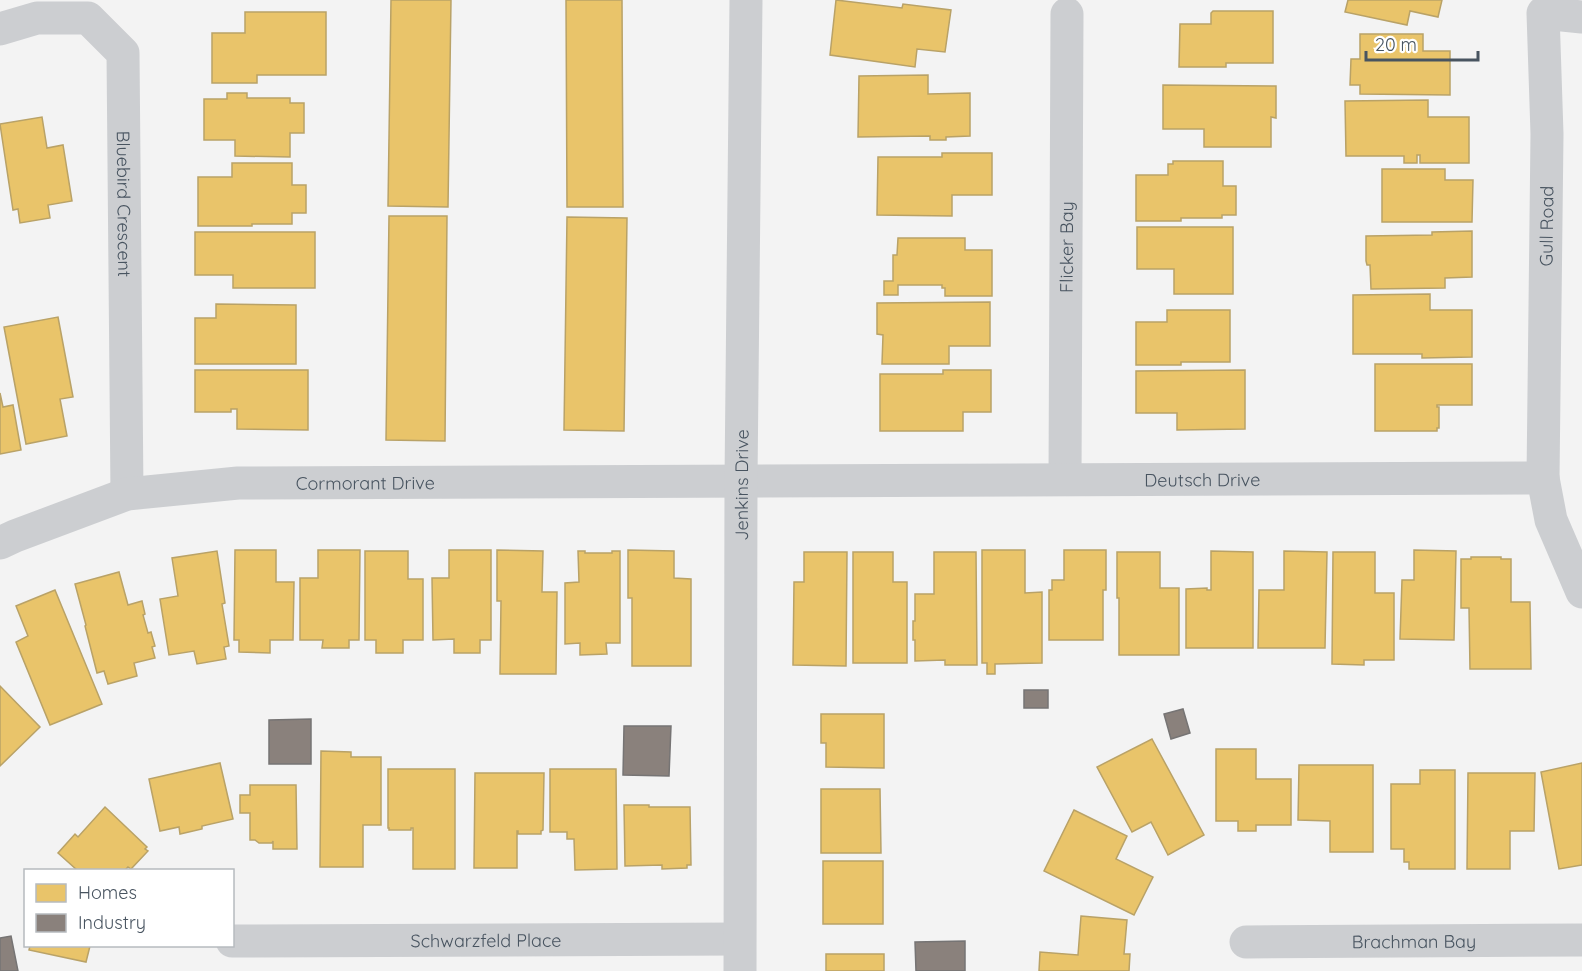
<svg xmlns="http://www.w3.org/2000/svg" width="1582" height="971" viewBox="0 0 1582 971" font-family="Quicksand,sans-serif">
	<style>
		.homes { fill: #e9c46a; stroke: #b9a267; stroke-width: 1.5 }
		.industry { fill: #8a817c; stroke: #767474; stroke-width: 1.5 }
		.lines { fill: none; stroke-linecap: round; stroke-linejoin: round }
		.minor { stroke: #ccced1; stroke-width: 33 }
		.labels { text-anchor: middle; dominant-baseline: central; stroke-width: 6; stroke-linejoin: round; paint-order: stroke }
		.street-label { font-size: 18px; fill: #485460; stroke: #fff }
	</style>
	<rect width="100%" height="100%" fill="#f3f3f3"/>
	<!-- homes -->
	<g class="homes">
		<polygon points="391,0 451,0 448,207 388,206"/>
		<polygon points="566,0 622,0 623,207 567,207"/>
		<polygon points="836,0 902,8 903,4 951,10 945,52 917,49 915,67 830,55"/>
		<polygon points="1348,0 1442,0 1438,17 1410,11 1407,25 1345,12"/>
		<polygon points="1213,11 1273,11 1273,63 1226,63 1226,67 1179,67 1180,24 1211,24 1211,13"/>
		<polygon points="245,12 326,12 326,75 257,75 257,83 212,83 212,33 245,33"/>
		<polygon points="1360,34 1423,34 1423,51 1450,51 1450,95 1360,94 1360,85 1350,85 1351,59 1360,59"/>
		<polygon points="928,75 928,94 970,93 970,136 946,137 946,140 930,140 930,136 858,137 859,76"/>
		<polygon points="1163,85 1276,86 1276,118 1271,117 1271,147 1204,147 1204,129 1163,129"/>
		<polygon points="227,93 247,93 247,98 290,98 290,103 304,103 304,133 290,133 290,157 235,156 235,140 204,140 204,99 227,99"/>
		<polygon points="1428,100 1428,117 1469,117 1469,163 1420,163 1420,155 1417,155 1417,163 1404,163 1404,156 1346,156 1345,101"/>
		<polygon points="42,117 47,148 63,145 72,201 48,205 50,218 20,223 18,209 13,210 0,124"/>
		<polygon points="942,153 992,153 992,195 952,195 952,216 877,215 878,157 942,157"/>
		<polygon points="1173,161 1223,161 1223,186 1236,186 1236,215 1222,215 1222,218 1181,218 1181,221 1136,221 1136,175 1168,175 1168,164 1173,164"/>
		<polygon points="232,163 292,163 292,185 306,185 306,213 292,213 292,224 252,224 252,226 198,226 198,177 232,177"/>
		<polygon points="1382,169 1445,169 1445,180 1473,180 1472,222 1382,222"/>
		<polygon points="389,216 447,216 445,441 386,440"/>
		<polygon points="567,217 627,218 624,431 564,430"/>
		<polygon points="1137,227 1233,227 1233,294 1174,294 1174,269 1137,269"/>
		<polygon points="1472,231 1472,277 1445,278 1445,288 1371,289 1370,265 1367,265 1366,261 1366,236 1432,235 1432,232"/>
		<polygon points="195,232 315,232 315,288 233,288 233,275 195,275"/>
		<polygon points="898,238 965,238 965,250 992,250 992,296 945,296 945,288 942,288 942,285 898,285 898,295 884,295 884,281 893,281 893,255 897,255"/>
		<polygon points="1430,294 1430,310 1472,310 1472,357 1422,358 1422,354 1353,354 1353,295"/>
		<polygon points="990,302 990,346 949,346 949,364 882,364 883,335 877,334 877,303"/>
		<polygon points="216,304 296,305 296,364 195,364 195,318 216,318"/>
		<polygon points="1167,310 1230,310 1230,362 1181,362 1181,365 1136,365 1136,322 1167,322"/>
		<polygon points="58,317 73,397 60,399 67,436 26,444 4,327"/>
		<polygon points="1375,364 1472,364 1472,405 1437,405 1437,407 1439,407 1439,428 1437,428 1437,431 1375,431"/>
		<polygon points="195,370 308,370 308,430 237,429 237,409 231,409 231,412 195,412"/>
		<polygon points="943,370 991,370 991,412 963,412 963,431 880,431 880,374 943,374"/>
		<polygon points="1245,370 1245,429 1177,430 1177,413 1136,413 1136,371"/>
		<polygon points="0,393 3,407 13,405 21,450 0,454"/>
		<polygon points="235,550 276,550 276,582 294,582 293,640 270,640 270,653 239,652 239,640 234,640"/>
		<polygon points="318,550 360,550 359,640 349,640 349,648 322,648 323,640 300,640 300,578 318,578"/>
		<polygon points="449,550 491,550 491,640 480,640 480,653 454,653 454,639 433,640 432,578 449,578"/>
		<polygon points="497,550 543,551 542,592 557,592 556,674 500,674 501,601 497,601"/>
		<polygon points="628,550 674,551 674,578 691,579 691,666 632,666 632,598 628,598"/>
		<polygon points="982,550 1025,550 1025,593 1042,592 1042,663 995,664 995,674 987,674 987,663 982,663"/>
		<polygon points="1064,550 1106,550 1106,590 1103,590 1103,640 1049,640 1049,590 1052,590 1052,580 1064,580"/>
		<polygon points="1414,550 1456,551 1454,640 1400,639 1402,580 1414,580"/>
		<polygon points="217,551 225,603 222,604 229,646 224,647 226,659 197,664 194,651 169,655 160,599 178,596 172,558"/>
		<polygon points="365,551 408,551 408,579 423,579 423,640 403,640 403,653 376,653 376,640 365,640"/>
		<polygon points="578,551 585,551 585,553 612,553 612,551 620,551 620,643 606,643 607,654 580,655 580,643 565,644 565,583 579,582"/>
		<polygon points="1211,551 1253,552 1253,648 1186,648 1186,589 1207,588 1207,590 1211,590"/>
		<polygon points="1284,551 1327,552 1325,648 1258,648 1259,590 1284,590"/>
		<polygon points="804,552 847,552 846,666 793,665 794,582 804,582"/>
		<polygon points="853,552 893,552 893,582 907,582 907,663 853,663"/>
		<polygon points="934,552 976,552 977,665 945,665 945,660 915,661 915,640 913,640 913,621 915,621 915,594 934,594"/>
		<polygon points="1117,552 1160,552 1160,588 1179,588 1179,655 1119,655 1119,598 1117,598"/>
		<polygon points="1333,552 1375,552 1375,593 1394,593 1394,660 1364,660 1364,665 1332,664"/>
		<polygon points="1471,557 1501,557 1501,559 1511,559 1511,602 1530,602 1531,669 1470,669 1469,608 1461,608 1461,559 1471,559"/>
		<polygon points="119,572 128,605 142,601 145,614 143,615 148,633 151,632 155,646 152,647 155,658 134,663 137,676 108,684 104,671 97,673 85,626 86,625 75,584"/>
		<polygon points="55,590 102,704 50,725 16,642 28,636 16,606"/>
		<polygon points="0,686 40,727 0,766"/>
		<polygon points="821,714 884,714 884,768 826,767 826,743 821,743"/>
		<polygon points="1152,739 1204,835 1168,855 1151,822 1132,832 1097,767"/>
		<polygon points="1216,749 1256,749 1256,779 1291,779 1291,825 1256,825 1256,831 1238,831 1238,821 1216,821"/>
		<polygon points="321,751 351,752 351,757 381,757 381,825 363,825 363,867 320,867"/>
		<polygon points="220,763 233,819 202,826 202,829 180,834 179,827 160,831 149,779"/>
		<polygon points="1582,763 1582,865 1559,869 1541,772"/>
		<polygon points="1299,765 1373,765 1373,852 1330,852 1330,821 1298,820"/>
		<polygon points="388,769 455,769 455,869 413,869 413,828 411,828 411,830 389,830 389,828 388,828"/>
		<polygon points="550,769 616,769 617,869 575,870 574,839 567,839 567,832 550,832"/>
		<polygon points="1420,770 1455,770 1455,869 1409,869 1409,862 1404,862 1404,849 1391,849 1391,784 1420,784"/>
		<polygon points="475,773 544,773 543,830 541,831 541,834 518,834 518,831 517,831 517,868 474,868"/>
		<polygon points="1468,773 1535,773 1534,831 1510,831 1510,869 1467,869"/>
		<polygon points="250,785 296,785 297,849 273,849 273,841 272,843 259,843 255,840 250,840 250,813 240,813 240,795 250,795"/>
		<polygon points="821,789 880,789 881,853 821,853"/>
		<polygon points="624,805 649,805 649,807 690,807 691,865 687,865 687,868 662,869 662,865 625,866"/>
		<polygon points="105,807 147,847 145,849 148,851 131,869 128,867 125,870 77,870 58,853 75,834 78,837"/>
		<polygon points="1074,810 1127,836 1116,859 1153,877 1134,915 1044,871"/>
		<rect x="823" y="861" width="60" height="63"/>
		<polygon points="1081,916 1127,920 1124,954 1130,954 1129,971 1039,971 1040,952 1078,955"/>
		<polygon points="30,946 90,946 86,962 29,950"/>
		<rect x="826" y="954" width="58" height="17"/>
	</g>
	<!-- industry -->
	<g class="industry">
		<rect x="1024" y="690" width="24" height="18"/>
		<polygon points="1183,709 1190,733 1171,739 1164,714"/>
		<polygon points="311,719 311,764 269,764 269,720"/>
		<polygon points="624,726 671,726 669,776 623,775"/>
		<polygon points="11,936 18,971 0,971 0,938"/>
		<polygon points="965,941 965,971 916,971 915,942"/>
	</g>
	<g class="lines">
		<!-- minor -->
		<g class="minor">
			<path id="s1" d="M 0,29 L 37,18 L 88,18 L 123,53 L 127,494"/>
			<path id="s2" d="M 1543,478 L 1547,134 L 1543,13 L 1582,17"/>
			<path id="s3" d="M 1065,479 L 1067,14"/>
			<path id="s4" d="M 0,543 L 15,536 L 127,494 L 238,483 L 1543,478 L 1551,520 L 1582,592"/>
			<path id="s5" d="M 232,941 L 739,939"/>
			<path id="s6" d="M 1246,942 L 1582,940"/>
			<path id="s7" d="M 740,971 L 741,480 L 746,0"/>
		</g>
	</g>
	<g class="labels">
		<!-- street labels -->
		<g class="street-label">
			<text stroke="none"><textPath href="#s1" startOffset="290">Bluebird Crescent</textPath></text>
			<text stroke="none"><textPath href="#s2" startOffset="252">Gull Road</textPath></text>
			<text stroke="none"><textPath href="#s3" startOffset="232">Flicker Bay</textPath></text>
			<text stroke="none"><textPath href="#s4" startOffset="1212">Deutsch Drive</textPath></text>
			<text stroke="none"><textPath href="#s4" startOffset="375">Cormorant Drive</textPath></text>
			<text stroke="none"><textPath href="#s7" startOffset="486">Jenkins Drive</textPath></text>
			<text stroke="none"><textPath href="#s5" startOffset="254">Schwarzfeld Place</textPath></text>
			<text stroke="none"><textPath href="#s6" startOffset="168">Brachman Bay</textPath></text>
		</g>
	</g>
	<!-- legend -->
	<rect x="24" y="869" width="210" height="78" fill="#ffffff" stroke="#b6bbbf" stroke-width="1.5"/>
	<rect x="36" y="884" width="30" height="18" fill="#e9c46a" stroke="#b6bbbf" stroke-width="1.5"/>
	<text x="78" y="899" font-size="18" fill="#485460">Homes</text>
	<rect x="36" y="914" width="30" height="18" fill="#8a817c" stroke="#b6bbbf" stroke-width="1.5"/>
	<text x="78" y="929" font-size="18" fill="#485460">Industry</text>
	<!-- scale -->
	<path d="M1366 51v9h112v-9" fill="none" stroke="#485460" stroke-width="3"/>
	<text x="1375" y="51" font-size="18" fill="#485460" stroke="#ffffff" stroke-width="4.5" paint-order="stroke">20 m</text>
</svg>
